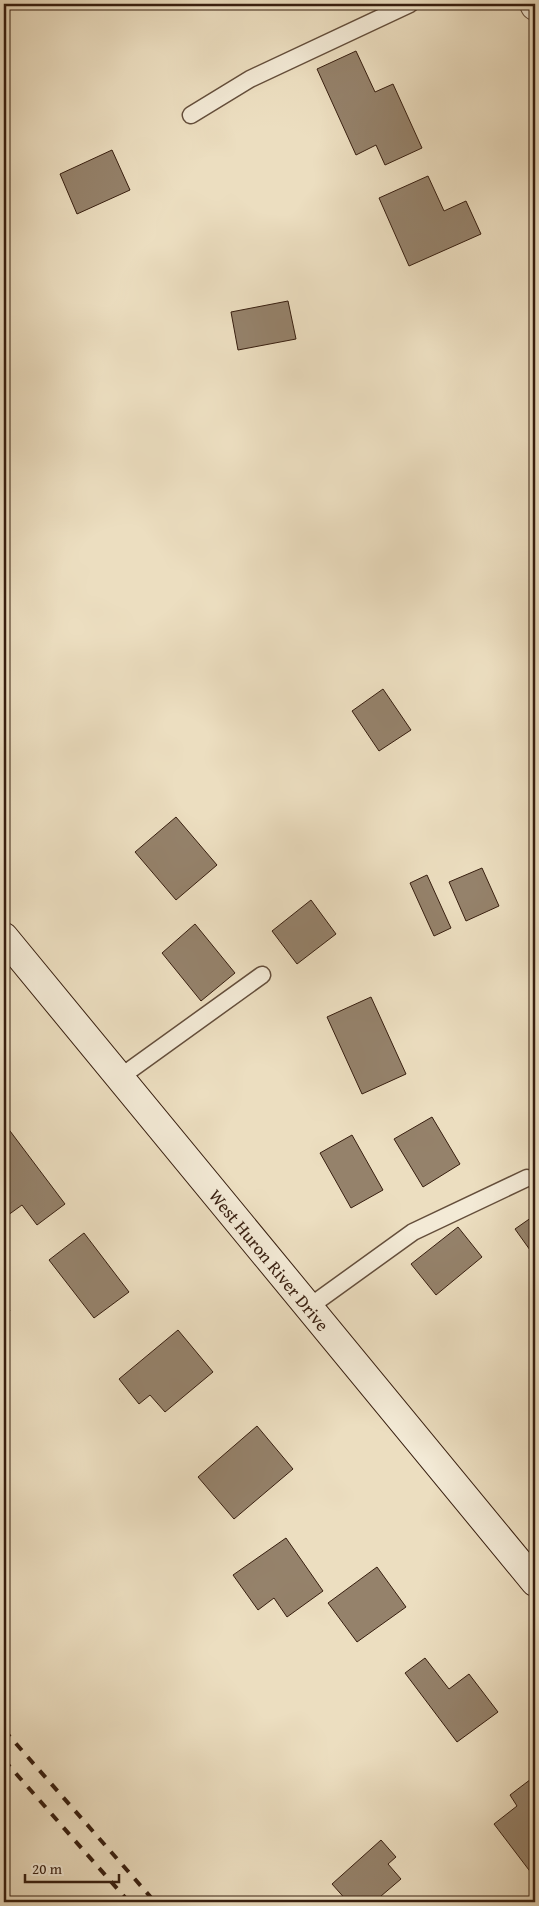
<svg xmlns="http://www.w3.org/2000/svg" width="539" height="1906" viewBox="0 0 539 1906" font-family="'Gentium Book Plus',serif">
	<style>
		.building { fill: #95826b; stroke: #371e0f }
		.lines { fill: none; stroke-linecap: round; stroke-linejoin: round }
		.lane-casing { stroke: #644e3b; stroke-width: 19 }
		.street-casing { stroke: #644e3b; stroke-width: 30 }
		.secondary-casing { stroke: #371e0f; stroke-width: 30 }
		.lane { stroke: #f3ead6; stroke-width: 16 }
		.street { stroke: #f3ead6; stroke-width: 28 }
		.secondary { stroke: #f3ead6; stroke-width: 28 }
		.rail { stroke: #371e0f; stroke-width: 4; stroke-dasharray: 9 9; stroke-linecap: butt }
		.labels { text-anchor: middle; dominant-baseline: central; stroke-width: 4; stroke-linejoin: round; paint-order: stroke }
		.street-label { font-size: 18px; fill: #371e0f; stroke: #f3ead6 }
	</style>
	<rect width="100%" height="100%" fill="#ecdec0"/>
	<filter id="stains"><feTurbulence type="fractalNoise" baseFrequency=".004" numOctaves="4"/><feColorMatrix values="0 0 0 0 .2 0 0 0 0 .09 0 0 0 0 .02 0 0 0 .5 -.17"/></filter>
	<radialGradient id="worn" r=".72"><stop offset=".6" stop-color="#630" stop-opacity="0"/><stop offset="1" stop-color="#630" stop-opacity=".3"/></radialGradient>
	<!-- building -->
	<g class="building">
		<polygon points="356,51 375,92 393,84 422,148 385,165 376,145 356,155 317,69"/>
		<polygon points="112,150 130,190 77,214 60,174"/>
		<polygon points="428,176 444,211 466,201 481,234 409,266 379,198"/>
		<polygon points="288,301 296,339 238,350 231,312"/>
		<polygon points="383,689 411,730 379,751 352,711"/>
		<polygon points="176,817 217,865 176,900 135,852"/>
		<polygon points="482,868 499,906 466,921 449,882"/>
		<polygon points="427,875 451,928 434,936 410,883"/>
		<polygon points="311,900 336,934 297,964 272,931"/>
		<polygon points="195,924 235,973 201,1001 162,953"/>
		<polygon points="371,997 406,1074 362,1094 327,1017"/>
		<polygon points="432,1117 460,1164 423,1187 394,1139"/>
		<polygon points="4,1123 65,1204 37,1225 22,1205 4,1218"/>
		<polygon points="352,1135 383,1190 351,1208 320,1153"/>
		<polygon points="535,1215 535,1257 515,1229"/>
		<polygon points="458,1227 482,1257 436,1295 411,1264"/>
		<polygon points="84,1233 129,1292 94,1318 49,1260"/>
		<polygon points="4,1302 10,1311 4,1316"/>
		<polygon points="178,1330 213,1372 165,1412 150,1395 139,1404 119,1379"/>
		<polygon points="257,1426 293,1469 234,1519 198,1477"/>
		<polygon points="286,1538 323,1591 287,1617 274,1598 258,1610 233,1575"/>
		<polygon points="377,1567 406,1607 357,1642 328,1603"/>
		<polygon points="425,1658 449,1689 469,1674 498,1712 457,1742 405,1673"/>
		<polygon points="535,1776 535,1872 532,1874 494,1824 517,1806 510,1795"/>
		<polygon points="381,1840 396,1857 388,1864 401,1879 374,1902 348,1902 332,1884"/>
	</g>
	<g class="lines">
		<defs>
			<g id="lane">
				<polyline points="191,115 250,79 410,4"/>
				<polyline points="119,1078 262,975"/>
				<polyline points="309,1307 413,1232 527,1178"/>
			</g>
			<polyline id="street" points="534,4 535,6"/>
			<g id="secondary">
				<path id="s1" d="M 4,937 L 535,1582"/>
			</g>
		</defs>
		<!-- lane casing -->
		<use href="#lane" class="lane-casing"/>
		<!-- street casing -->
		<use href="#street" class="street-casing"/>
		<!-- secondary casing -->
		<use href="#secondary" class="secondary-casing"/>
		<!-- lane -->
		<use href="#lane" class="lane"/>
		<!-- street -->
		<use href="#street" class="street"/>
		<!-- secondary -->
		<use href="#secondary" class="secondary"/>
		<!-- rail -->
		<g class="rail">
			<polyline points="4,1730 155,1902"/>
			<polyline points="4,1760 129,1902"/>
		</g>
	</g>
	<g class="labels">
		<!-- street labels -->
		<g class="street-label">
			<text stroke="none"><textPath href="#s1" startOffset="418">West Huron River Drive</textPath></text>
		</g>
	</g>
	<!-- margin -->
	<rect width="539" height="1906" fill="none" stroke="#ecdec0" stroke-width="20"/>
	<rect x="5" y="5" width="529" height="1896" fill="none" stroke="#371e0f" stroke-width="2.5"/>
	<rect x="10" y="10" width="519" height="1886" fill="none" stroke="#371e0f"/>
	<!-- scale -->
	<path d="M25 1874v8h94v-8" fill="none" stroke="#371e0f" stroke-width="2.5"/>
	<text x="32" y="1874" font-size="15" fill="#371e0f" stroke="#f3ead6" stroke-width="4" paint-order="stroke">20 m</text>
	<rect width="100%" height="100%" filter="url(#stains)"/>
	<rect width="100%" height="100%" fill="url(#worn)"/>
</svg>
